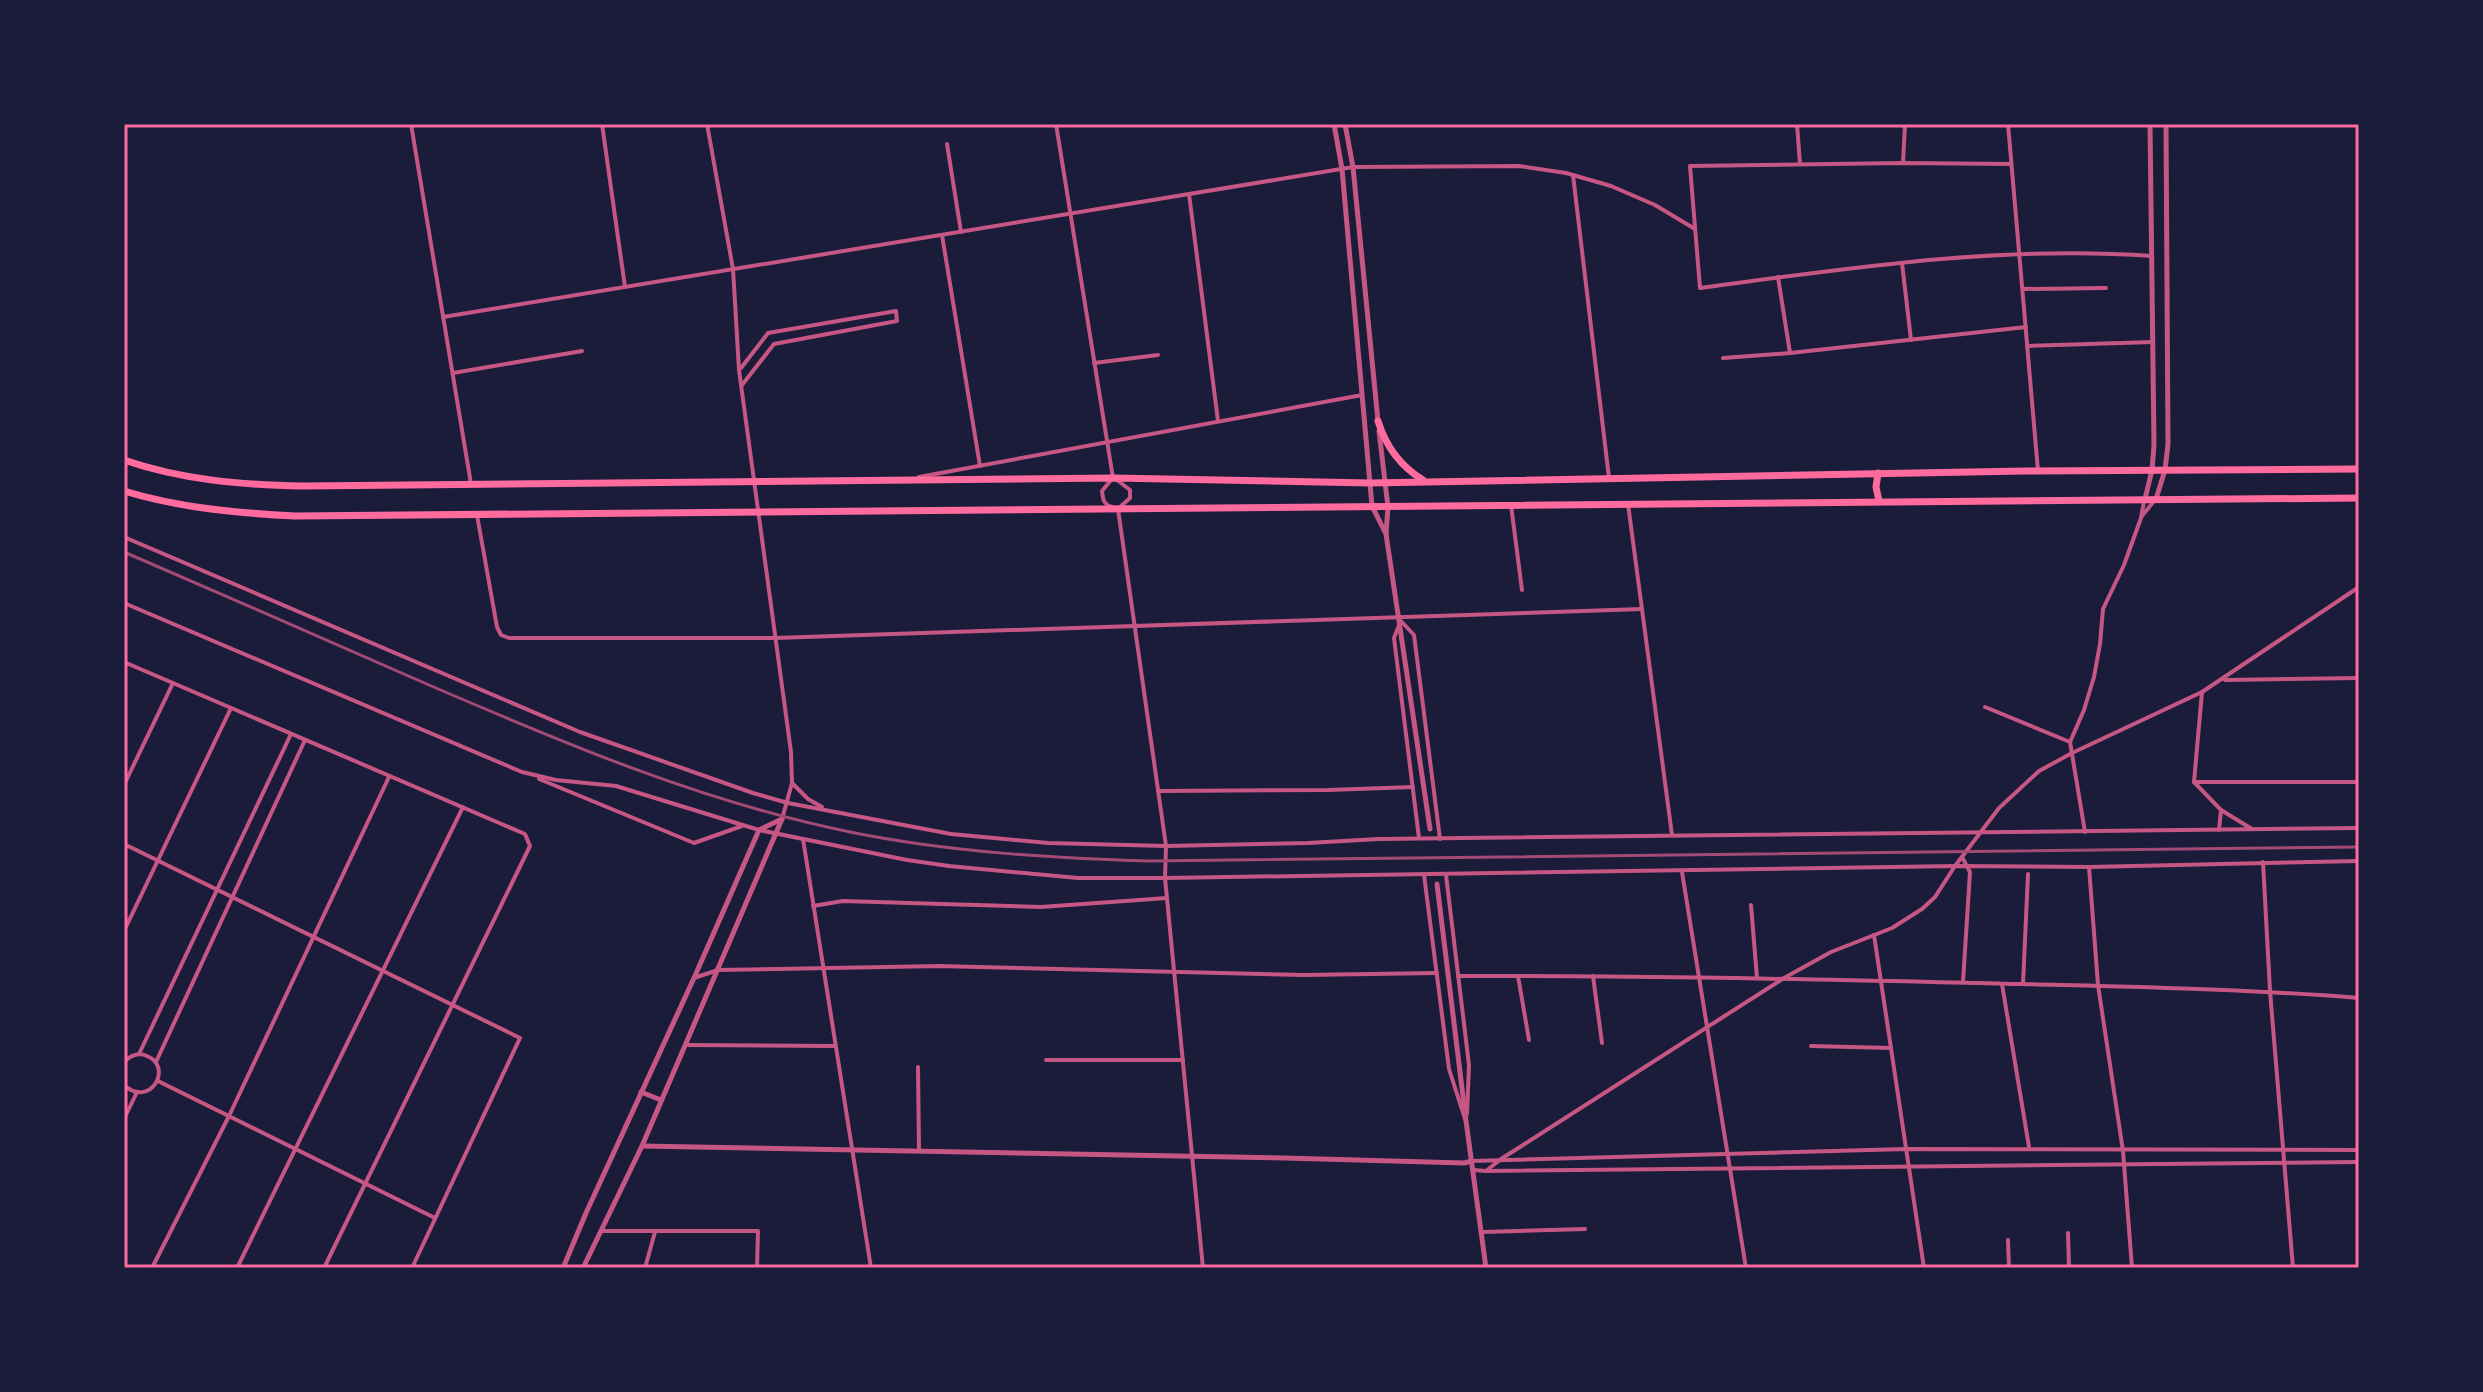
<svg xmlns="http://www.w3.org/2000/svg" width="2483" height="1392" viewBox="0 0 2483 1392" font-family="Inter,sans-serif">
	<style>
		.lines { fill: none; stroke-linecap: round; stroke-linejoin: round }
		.minor { stroke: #c65784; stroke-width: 4 }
		.tertiary { stroke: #c65784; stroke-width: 5 }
		.primary { stroke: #ff6b9d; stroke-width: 7 }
		.rail { stroke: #a44b75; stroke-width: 3 }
		.neatline { fill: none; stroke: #ff6b9d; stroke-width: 3 }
	</style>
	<rect width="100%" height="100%" fill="#1b1b3a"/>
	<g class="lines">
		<!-- minor -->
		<g class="minor">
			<polyline points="411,124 471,484"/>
			<polyline points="602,124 625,287"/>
			<polyline points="707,124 733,269 739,370 791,752 792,783 782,819"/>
			<polyline points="1056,124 1113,478"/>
			<polyline points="1797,124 1800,164"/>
			<polyline points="2008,124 2038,471"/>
			<polyline points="947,144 961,232"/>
			<polyline points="1903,163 1905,124"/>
			<path d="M 2011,164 L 1903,163 L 1690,166 L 1700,288 C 1849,268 2001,245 2152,256"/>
			<polyline points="1573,175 1609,478"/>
			<polyline points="1189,194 1218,421"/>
			<polyline points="942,235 980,466"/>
			<polyline points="1902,263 1911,340"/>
			<polyline points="1778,277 1790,353"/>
			<polyline points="2023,289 2106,288"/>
			<polyline points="443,317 1353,167 1519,166 1566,173 1611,186 1655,205 1695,229"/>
			<polyline points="2027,346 2153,342"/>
			<polyline points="1723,358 1790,353 2026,327"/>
			<polyline points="1094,363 1158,355"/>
			<polyline points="741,368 768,333 896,311 897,321 774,344 742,385"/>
			<polyline points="453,373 582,351"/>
			<polyline points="919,477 1362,395"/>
			<path d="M 1111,480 L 1102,491 C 1103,499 1103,504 1112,507"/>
			<polyline points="1117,480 1130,490 1130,498 1120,507"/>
			<polyline points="1628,504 1672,835"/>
			<polyline points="1511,505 1522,590"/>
			<polyline points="1118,509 1166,846 1165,878 1203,1268"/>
			<polyline points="477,515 497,627 501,635 509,638 775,638 1642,609"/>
			<polyline points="2142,516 2154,501"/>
			<polyline points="124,537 580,732 753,793 788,803 951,834 1048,843 1166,846 1308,843 1379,839 2359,828"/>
			<polyline points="124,603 522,772 556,780 616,786 759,830 907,860 949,866 1078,878 1165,878 1955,866 2089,867 2359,861"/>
			<polyline points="1400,620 1414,635 1440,839"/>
			<polyline points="1399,625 1394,638 1419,838"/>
			<polyline points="124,662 525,834 530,846 324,1268"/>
			<polyline points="2225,680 2359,678"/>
			<polyline points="2202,692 2194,782 2221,810 2252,829"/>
			<polyline points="1985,707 2070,742"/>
			<polyline points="539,779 694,843 742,826"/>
			<polyline points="2194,782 2359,782"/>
			<polyline points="792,783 808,799 822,807"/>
			<polyline points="124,785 173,683"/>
			<polyline points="1158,791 1328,790 1413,787"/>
			<polyline points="2219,830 2221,810"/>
			<polyline points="2085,832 2070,742 2084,710 2094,677 2100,644 2103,609 2124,565 2141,518 2144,501"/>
			<polyline points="803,839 871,1268"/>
			<polyline points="124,844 520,1038 412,1268"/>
			<polyline points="1962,857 1970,872 1963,982"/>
			<polyline points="2263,862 2270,991 2293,1268"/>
			<polyline points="2089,867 2098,985 2123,1151 2132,1268"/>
			<polyline points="1682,872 1746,1268"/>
			<polyline points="1424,875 1449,1069 1465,1119"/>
			<polyline points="1446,875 1469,1065 1467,1114"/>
			<polyline points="1751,905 1757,978"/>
			<polyline points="813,906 843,901 1041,907 1167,898"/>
			<polyline points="124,931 231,708"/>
			<polyline points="1874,935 1924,1268"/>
			<path d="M 1458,976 C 1646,975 1833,980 2021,984 C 2134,987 2246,989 2359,998"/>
			<polyline points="1518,976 1529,1040"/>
			<polyline points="1593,976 1602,1043"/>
			<polyline points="694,978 718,970 940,966 1304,975 1437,973"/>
			<polyline points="2002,984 2029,1147"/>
			<polyline points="2023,984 2028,874"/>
			<polyline points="685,1045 835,1046"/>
			<polyline points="1811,1046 1891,1048"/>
			<polyline points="139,1054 291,734"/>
			<polyline points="1046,1060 1183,1060"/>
			<path d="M 124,1062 C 130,1056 138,1052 147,1056 C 174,1067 150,1109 124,1085"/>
			<polyline points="156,1062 305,740"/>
			<polyline points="918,1067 919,1151"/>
			<polyline points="158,1081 435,1218"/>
			<polyline points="124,1119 137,1092"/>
			<polyline points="1472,1161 1906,1149 2359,1150"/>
			<polyline points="1474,1170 1486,1171 2359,1162"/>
			<polyline points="1486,1171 1501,1159 1784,978 1831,952 1892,928 1922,909 1935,897 1955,866 1999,808 2039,771 2072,753 2202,692 2359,587"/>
			<polyline points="602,1231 758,1231 757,1268"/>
			<polyline points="1482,1232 1585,1229"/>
			<polyline points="2068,1233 2069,1268"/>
			<polyline points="2008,1240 2009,1268"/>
			<polyline points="152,1268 229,1116 389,777"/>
			<polyline points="237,1268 463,807"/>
			<polyline points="645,1268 655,1232"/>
		</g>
		<!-- tertiary -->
		<g class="tertiary">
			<polyline points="1334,124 1342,169 1372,506 1386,534"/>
			<polyline points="1345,124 1353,167 1378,421"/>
			<polyline points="1379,431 1388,507 1386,534 1430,829"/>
			<polyline points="2145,499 2152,470 2154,445 2150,124"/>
			<polyline points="2156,499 2165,470 2168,444 2166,124"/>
			<polyline points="1437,884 1466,1121 1486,1268"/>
			<polyline points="641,1092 661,1100"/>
			<polyline points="642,1146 1285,1158 1464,1163 1472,1161"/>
			<polyline points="563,1268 586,1213 694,978 759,830 782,819"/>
			<polyline points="583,1268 642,1146 782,819"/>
		</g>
		<!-- primary -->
		<g class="primary">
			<path d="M 1378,421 C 1386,447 1400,466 1423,480"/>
			<path d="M 124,460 C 182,480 242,485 303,486 L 1113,478 L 1370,483 L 2025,471 L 2359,469"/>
			<polyline points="1878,473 1876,487 1879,501"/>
			<path d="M 124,491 C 180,508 237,513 295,516 L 2359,498"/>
		</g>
		<!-- rail -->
		<path class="rail" d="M 124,552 C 226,596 327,640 429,685 C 566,744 703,802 850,832 C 949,852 1049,858 1150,861 L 2359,847"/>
	</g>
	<!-- border -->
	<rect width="2483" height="1392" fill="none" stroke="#1b1b3a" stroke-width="252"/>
	<rect x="126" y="126" width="2231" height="1140" class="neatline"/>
</svg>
